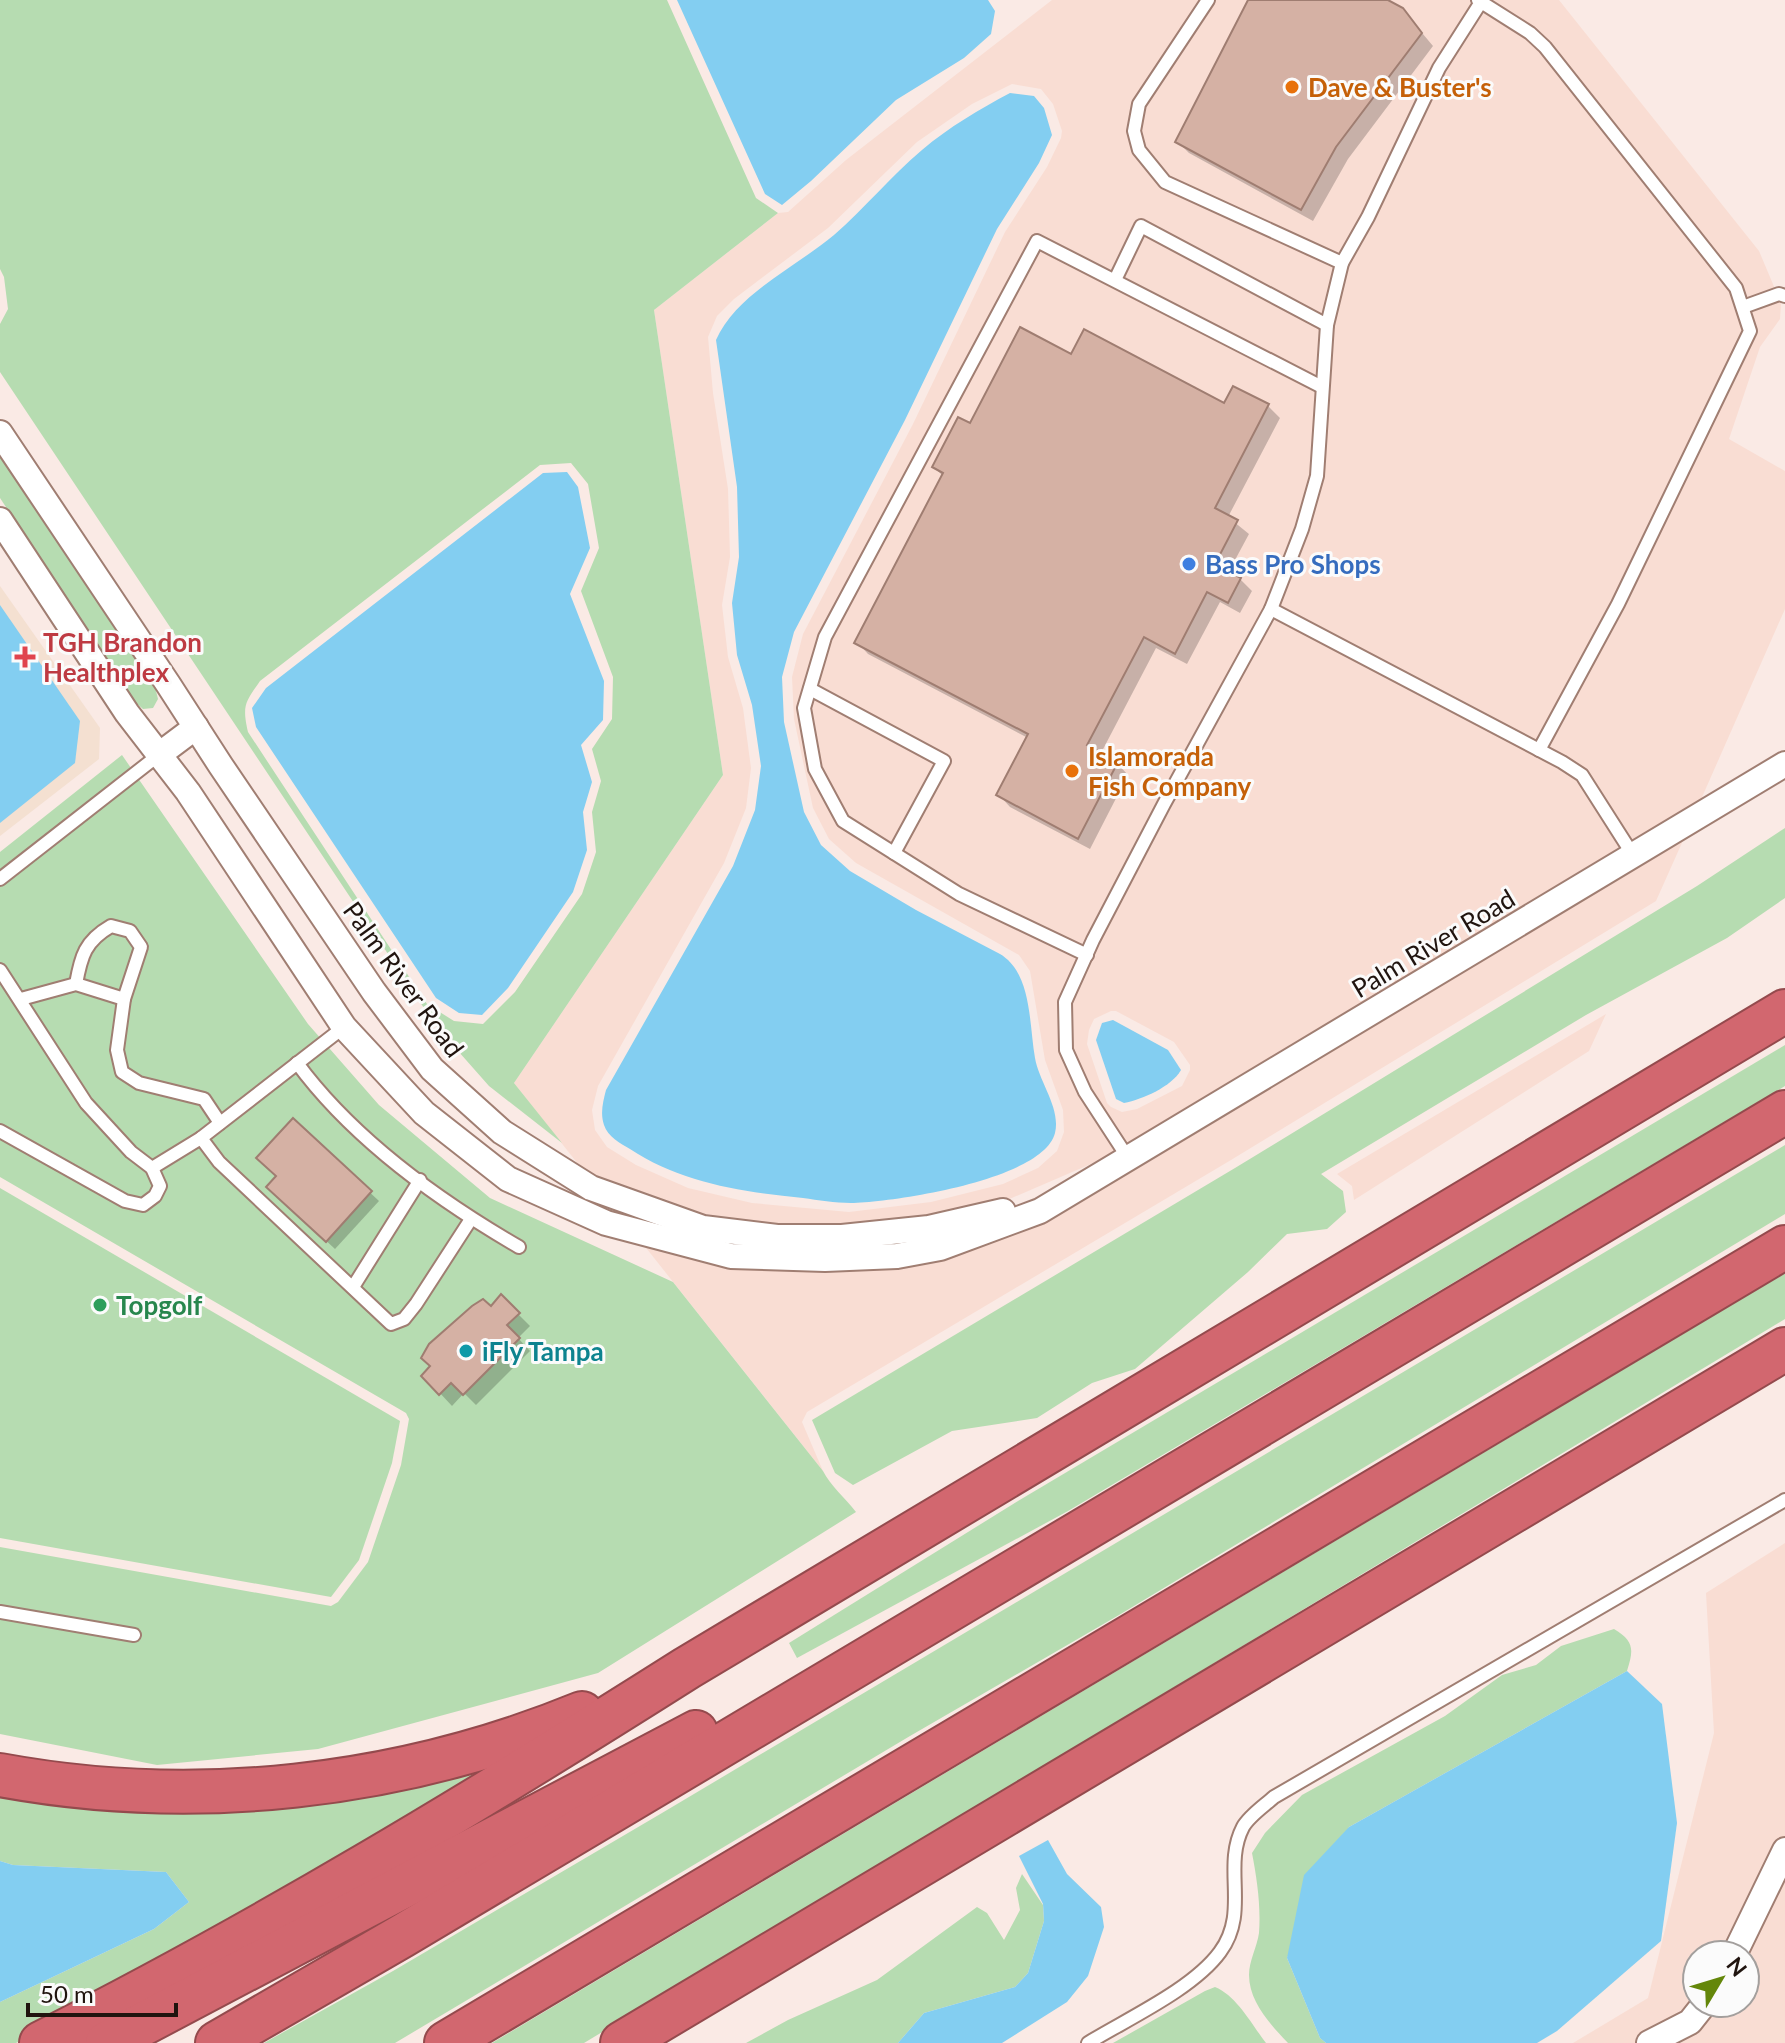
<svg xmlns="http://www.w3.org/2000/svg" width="1785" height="2043" viewBox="0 0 1785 2043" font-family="Lato,sans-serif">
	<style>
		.built { fill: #f9ddd3; fill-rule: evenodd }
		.medical { fill: #f4e0d1 }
		.green { fill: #b6dcb1; fill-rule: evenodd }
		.water { fill: #83cef1 }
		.shadow { fill: #0003 }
		.building { fill: #d5b1a4; stroke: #9f7d71; stroke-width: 2 }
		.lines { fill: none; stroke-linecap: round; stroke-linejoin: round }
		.lane-casing { stroke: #a07e72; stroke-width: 16 }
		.street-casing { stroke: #a07e72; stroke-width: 28 }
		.highway-casing { stroke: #944a4d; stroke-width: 46 }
		.lane { stroke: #fff; stroke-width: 12 }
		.street { stroke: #fff; stroke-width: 24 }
		.highway { stroke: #d2676f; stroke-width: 42 }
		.food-dot { fill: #e8710a; stroke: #fbfbfb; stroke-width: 3 }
		.shop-dot { fill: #3f7fe0; stroke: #fbfbfb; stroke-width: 3 }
		.health-dot { fill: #e0444e; stroke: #fbfbfb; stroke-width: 3 }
		.leisure-dot { fill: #2e9e5b; stroke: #fbfbfb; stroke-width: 3 }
		.culture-dot { fill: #0f9aa8; stroke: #fbfbfb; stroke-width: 3 }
		.labels { text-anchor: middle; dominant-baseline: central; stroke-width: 6; stroke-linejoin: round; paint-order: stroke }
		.food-label { font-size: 26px; font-weight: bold; fill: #c56008; stroke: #fbfbfb; text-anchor: start }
		.shop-label { font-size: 26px; font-weight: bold; fill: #366cbe; stroke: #fbfbfb; text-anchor: start }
		.health-label { font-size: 26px; font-weight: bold; fill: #be3a42; stroke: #fbfbfb; text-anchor: start }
		.street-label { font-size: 26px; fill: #20140f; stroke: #fbfbfb }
		.leisure-label { font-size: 26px; font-weight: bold; fill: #27864d; stroke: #fbfbfb; text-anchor: start }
		.culture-label { font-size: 26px; font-weight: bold; fill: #0d838f; stroke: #fbfbfb; text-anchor: start }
	</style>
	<rect width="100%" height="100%" fill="#faeae5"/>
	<!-- built -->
	<g class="built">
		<path d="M 1052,0 L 1559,0 L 1759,251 L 1781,303 L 1780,319 L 1760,347 L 1729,439 L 1785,471 L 1785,609 L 1699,804 L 1114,1154 L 1007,1200 L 928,1217 L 843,1227 L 779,1226 L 706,1218 L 597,1178 L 582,1169 L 514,1083 L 723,775 L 654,310 L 778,213 L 788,212 L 846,160 ZM 1012,84 L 1041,89 L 1053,104 L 1062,131 L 1061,138 L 1047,167 L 1005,232 L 913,424 L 803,634 L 792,677 L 794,719 L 813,808 L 829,839 L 856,863 L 1019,955 L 1030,971 L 1045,1060 L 1063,1110 L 1064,1132 L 1057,1151 L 1038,1168 L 1003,1184 L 931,1202 L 849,1212 L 752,1203 L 688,1188 L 636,1165 L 607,1147 L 595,1130 L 592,1110 L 598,1086 L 724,863 L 746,808 L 751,768 L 743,708 L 728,657 L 722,605 L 730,557 L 728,489 L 713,393 L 708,337 L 717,316 L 734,299 L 828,228 L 917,142 L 972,104 ZM 1111,1011 L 1116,1011 L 1174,1042 L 1190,1065 L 1190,1070 L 1182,1086 L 1137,1109 L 1122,1112 L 1111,1107 L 1107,1103 L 1087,1044 L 1089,1030 L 1094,1019 Z"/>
		<polygon points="1685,836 1656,901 1231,1160 807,1412 802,1422 823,1471 643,1244 943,1258"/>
		<polygon points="1606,1014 1589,1051 1354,1200 1352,1186 1337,1174"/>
		<path d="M 1785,1543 L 1785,2043 L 1573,2043 L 1648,1998 L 1714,1733 L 1706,1593 ZM 1697,1955 L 1745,1955 L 1745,2003 L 1697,2003 Z"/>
	</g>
	<!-- medical -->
	<polygon class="medical" points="0,586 100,728 99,759 0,836"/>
	<!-- green -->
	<g class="green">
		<path d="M 0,0 L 667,0 L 756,198 L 778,213 L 654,310 L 723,775 L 514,1083 L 562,1143 L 489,1086 L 436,1026 L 0,372 L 0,324 L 8,309 L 4,277 L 0,269 ZM 571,463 L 588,484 L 599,548 L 581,591 L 613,677 L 612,719 L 592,749 L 601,781 L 592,812 L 596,852 L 582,894 L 515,992 L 483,1024 L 454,1021 L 427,1004 L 248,732 C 242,705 245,703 260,681 L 540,465 Z"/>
		<polygon points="0,454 155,687 158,699 153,708 143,709 135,702 0,498"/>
		<path d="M 122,755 L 308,1024 L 379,1105 L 490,1198 L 673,1282 L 823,1471 C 830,1485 846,1499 856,1512 L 598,1673 L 318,1749 L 157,1765 L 0,1734 L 0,1547 L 331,1606 L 338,1602 L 368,1562 L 401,1465 L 409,1419 L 406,1413 L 0,1177 L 0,852 Z"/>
		<polygon points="1785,828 1785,898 1727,938 1586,1015 1321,1174 1343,1191 1346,1212 1327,1229 1287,1234 1248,1272 1135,1369 1092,1383 1037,1418 952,1431 853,1485 835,1473 812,1420 1235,1168 1697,886"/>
		<polygon points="1785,1045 1785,1086 1068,1511 797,1658 789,1643 1018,1501"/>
		<polygon points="1785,1145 1785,1214 1119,1615 910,1736 395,2043 264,2043 393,1971 662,1813"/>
		<polygon points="0,1188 400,1421 392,1463 359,1560 331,1597 0,1538"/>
		<polygon points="1785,1273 1785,1319 584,2043 492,2043"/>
		<path d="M 1614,1629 C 1634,1641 1634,1649 1627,1671 L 1349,1827 L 1287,1958 L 1320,2038 L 1326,2043 L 1288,2043 C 1271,2025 1249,2002 1249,1975 C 1249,1961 1257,1947 1259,1933 C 1261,1906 1257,1879 1252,1853 L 1265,1833 L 1302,1795 L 1445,1716 L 1502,1675 L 1536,1665 L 1561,1646 Z"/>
		<polygon points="533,1753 66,2017 16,2043 0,2043 0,2002 154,1929 189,1902 166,1872 13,1865 0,1861 0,1785"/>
		<polygon points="1022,1874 1043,1905 1044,1921 1028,1973 1015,1987 924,2013 898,2043 746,2043 788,2020 877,1980 977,1907 987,1913 1004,1940 1020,1910 1016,1888"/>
		<path d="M 1215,1987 C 1237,1996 1252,2025 1266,2043 L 1113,2043 L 1205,1991 Z"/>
	</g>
	<!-- water -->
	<g class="water">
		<polygon points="677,0 988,0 995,11 991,34 964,58 896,100 811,181 782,205 765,194"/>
		<path d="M 1010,93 L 1034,96 L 1044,108 L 1052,135 L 1039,163 L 997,229 L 905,420 L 794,632 L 782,677 L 784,722 L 804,812 L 821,845 L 850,871 L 916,910 L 1000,954 C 1032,973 1029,1024 1035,1058 C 1039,1082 1061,1108 1055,1133 C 1043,1180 894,1202 851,1203 C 835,1203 818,1200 803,1198 C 743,1192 681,1183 630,1149 C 620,1143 608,1137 604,1125 C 600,1113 603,1102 606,1090 L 733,866 L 755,810 L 761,766 L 752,705 L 737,655 L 732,603 L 739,557 L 737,487 L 716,340 C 736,294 796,267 834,235 C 865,208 891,176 922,150 C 949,127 980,109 1010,93 Z"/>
		<polygon points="567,472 578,487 590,548 570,594 604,681 603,720 581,745 592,782 583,812 587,850 573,892 508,988 482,1015 459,1013 436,998 256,727 252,708 266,688 543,473"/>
		<polygon points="0,605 80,721 75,763 0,823"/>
		<path d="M 1113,1020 L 1168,1050 L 1181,1070 C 1171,1087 1143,1099 1124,1103 L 1116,1099 L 1096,1040 L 1102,1023 Z"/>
		<polygon points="1627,1671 1662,1704 1677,1823 1661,1941 1557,2031 1537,2043 1326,2043 1320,2038 1287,1958 1304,1875 1349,1827"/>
		<polygon points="1048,1840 1067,1874 1101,1907 1104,1927 1088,1976 1067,2002 1002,2043 898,2043 924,2013 1015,1987 1028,1973 1044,1921 1043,1904 1019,1856"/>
		<polygon points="0,1861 13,1865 166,1872 189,1902 154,1929 0,2002"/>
	</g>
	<!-- shadow -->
	<g class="shadow">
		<polygon points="1250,0 1383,0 1402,9 1433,46 1348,159 1313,221 1189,153 1177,141"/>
		<polygon points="1071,357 1225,406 1234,388 1268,406 1280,418 1228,517 1249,534 1228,573 1240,579 1252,591 1240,613 1220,602 1187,664 1156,648 1100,755 1117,763 1128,775 1090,849 1010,807 999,795 1028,738 868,654 857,642 943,476 934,467 971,426"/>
		<polygon points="293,1121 379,1201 335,1249 277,1195 278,1176"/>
		<polygon points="501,1297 530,1326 518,1338 530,1351 476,1405 464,1393 452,1406 424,1376"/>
	</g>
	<!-- building -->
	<g class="building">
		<polygon points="1248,0 1388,0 1403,8 1422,33 1336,147 1301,210 1175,142"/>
		<polygon points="1020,327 1071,354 1084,329 1224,403 1233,386 1269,404 1215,508 1238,520 1215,564 1241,578 1228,603 1207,592 1175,654 1144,637 1087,745 1118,762 1078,839 996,795 1028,734 854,643 943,473 932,467 958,417 970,423"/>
		<polygon points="293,1118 372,1191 326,1242 266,1187 276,1176 256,1158"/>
		<polygon points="501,1294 520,1313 507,1325 520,1338 463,1395 451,1383 439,1395 421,1376 430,1366 421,1358 429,1344 472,1306 483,1299 491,1306"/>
	</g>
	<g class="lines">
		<defs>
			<g id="lane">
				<polyline points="1208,0 1139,104 1134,131 1139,150 1165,182 1342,263"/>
				<polyline points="1483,0 1481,2 1530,33 1545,47 1736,288 1750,331 1618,604 1539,750"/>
				<polyline points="1115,280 1141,226 1327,325"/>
				<polyline points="1743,307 1779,294 1785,296"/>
				<polyline points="1271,609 1562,762 1582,775 1633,855"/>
				<polyline points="810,689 944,761 894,853"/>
				<polyline points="0,879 160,754"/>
				<polyline points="1087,955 959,894 843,821 815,769 804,708 825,637 1037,241 1322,387"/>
				<polyline points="0,970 86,1103 131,1152 152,1168 160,1186 155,1196 143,1205 125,1201 0,1131"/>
				<path d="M 76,984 C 81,956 85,941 111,926 L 130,931 L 141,947 L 124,999"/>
				<polyline points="21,999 76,984 124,999 117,1050 122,1072 139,1083 204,1099 220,1123"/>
				<path d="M 297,1063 C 353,1139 438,1200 519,1247"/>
				<polyline points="201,1138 219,1162 391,1324 404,1319 416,1304 471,1219"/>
				<polyline points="1128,1158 1085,1092 1066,1050 1065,1002 1093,940 1164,804 1271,609 1302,529 1317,476 1327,325 1342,263 1368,217 1439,68 1481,2 1478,0"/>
				<polyline points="152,1168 201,1138 344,1027"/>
				<polyline points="353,1287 420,1180"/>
				<polyline points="0,1612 134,1635"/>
				<path d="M 1088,2043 C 1127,2019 1193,1989 1220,1952 C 1250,1912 1222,1867 1243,1827 C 1249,1816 1264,1806 1274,1797 L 1785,1500"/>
			</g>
			<g id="street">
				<polyline points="0,433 168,684 221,766 374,992 432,1069 502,1132 591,1188 703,1228 777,1237 842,1237 929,1228 1003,1211"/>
				<polyline points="0,520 127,713 188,792 344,1027 424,1113 508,1179 606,1223 731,1256 825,1259 897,1256 940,1248 1040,1211 1785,764"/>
				<polyline points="160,754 196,727"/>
				<polyline points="1734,1955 1785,1850"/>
				<polyline points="1649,2043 1690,2022 1705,2003"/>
			</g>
			<g id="highway">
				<path d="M 0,1775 C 195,1811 399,1788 582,1713"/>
				<path d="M 41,2043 C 263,1931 477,1801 687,1668 L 1785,1011"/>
				<polyline points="107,2043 696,1732"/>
				<polyline points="217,2043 402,1936 1785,1112"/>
				<polyline points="446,2043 1785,1247"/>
				<polyline points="622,2043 1785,1349"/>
			</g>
		</defs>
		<!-- lane casing -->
		<use href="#lane" class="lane-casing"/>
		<!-- street casing -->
		<use href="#street" class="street-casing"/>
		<!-- highway casing -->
		<use href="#highway" class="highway-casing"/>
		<!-- lane -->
		<use href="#lane" class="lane"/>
		<!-- street -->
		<use href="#street" class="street"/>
		<!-- highway -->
		<use href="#highway" class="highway"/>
	</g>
	<!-- markers -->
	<g class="food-dot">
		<circle cx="1292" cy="87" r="8"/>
		<circle cx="1072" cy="771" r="8"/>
	</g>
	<circle class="shop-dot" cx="1189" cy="564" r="8"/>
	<path class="health-dot" d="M21 645h8v8h8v8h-8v8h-8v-8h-8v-8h8z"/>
	<circle class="leisure-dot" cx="100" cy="1305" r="8"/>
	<circle class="culture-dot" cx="466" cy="1351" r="8"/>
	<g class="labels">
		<!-- food labels -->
		<g class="food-label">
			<text x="1308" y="87">Dave &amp; Buster's</text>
			<text x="1088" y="756">Islamorada<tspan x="1088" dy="30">Fish Company</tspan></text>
		</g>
		<!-- shop labels -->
		<g class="shop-label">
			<text x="1205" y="564">Bass Pro Shops</text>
		</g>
		<!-- health labels -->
		<g class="health-label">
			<text x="43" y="642">TGH Brandon<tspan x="43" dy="30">Healthplex</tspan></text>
		</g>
		<!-- street labels -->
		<g class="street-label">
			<text transform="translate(1433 943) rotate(-31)">Palm River Road</text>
			<text transform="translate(404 979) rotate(54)">Palm River Road</text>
		</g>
		<!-- leisure labels -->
		<g class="leisure-label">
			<text x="116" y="1305">Topgolf</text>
		</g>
		<!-- culture labels -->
		<g class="culture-label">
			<text x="482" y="1351">iFly Tampa</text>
		</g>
	</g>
	<!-- north arrow -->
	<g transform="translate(1721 1979) rotate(52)"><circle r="38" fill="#fbfbfb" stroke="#a39f9d" stroke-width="2"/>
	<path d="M0-6L14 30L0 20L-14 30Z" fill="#64870a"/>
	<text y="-12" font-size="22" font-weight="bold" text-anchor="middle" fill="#20140f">N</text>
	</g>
	<!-- scale -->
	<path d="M28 2003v12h148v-12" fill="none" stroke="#20140f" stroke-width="4"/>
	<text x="40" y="2003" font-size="24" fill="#20140f" stroke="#fbfbfb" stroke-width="6" paint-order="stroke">50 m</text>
</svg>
